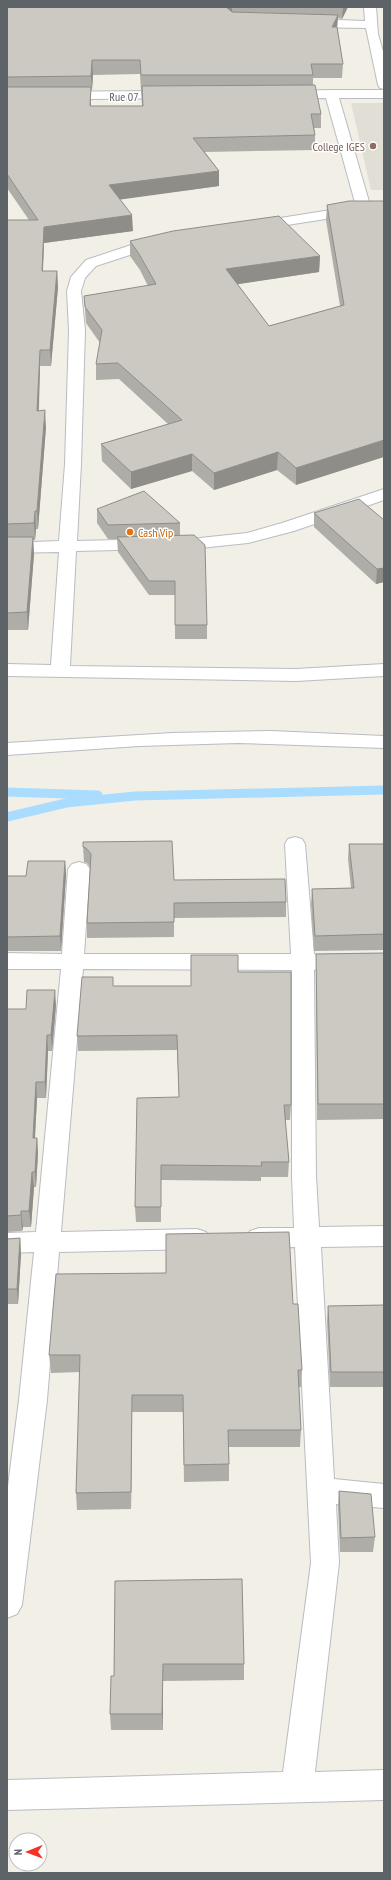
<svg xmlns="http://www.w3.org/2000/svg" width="391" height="1880" viewBox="0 0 391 1880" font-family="'PT Sans Narrow',sans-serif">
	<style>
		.education { fill: #e1ded5 }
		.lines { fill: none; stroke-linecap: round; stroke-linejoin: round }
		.stream { stroke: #a9dcff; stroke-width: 9 }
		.street-casing { stroke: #b9bcc1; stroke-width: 2 }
		.street { fill: #fff; fill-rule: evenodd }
		.wall { fill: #afada8; fill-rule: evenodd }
		.shaded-wall { fill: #8f8d88 }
		.building { fill: #ccc9c3; stroke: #8f8d88 }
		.education-dot { fill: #8d6e63; stroke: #fff; stroke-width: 1.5 }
		.food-dot { fill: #e8710a; stroke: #fff; stroke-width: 1.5 }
		.labels { text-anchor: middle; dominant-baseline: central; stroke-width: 3; stroke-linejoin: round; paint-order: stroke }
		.far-street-label { font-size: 12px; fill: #5e6368; stroke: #fff }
		.far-education-label { font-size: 12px; fill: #785e54; stroke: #fff; text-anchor: end }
		.far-food-label { font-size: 12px; fill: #c56008; stroke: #fff; text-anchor: start }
	</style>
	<rect width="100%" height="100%" fill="#f1efe6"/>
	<!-- education -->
	<polygon class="education" points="351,103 384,103 384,190 371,190"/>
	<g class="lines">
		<!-- stream -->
		<g class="stream">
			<polyline points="7,792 98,795"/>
			<polyline points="7,817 66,803 135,796 384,790"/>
		</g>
		<defs>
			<g id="street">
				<polygon points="364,7 376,7 378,34 384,55 384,89 380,88 378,85 366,28 309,27 303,23 309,19 365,21"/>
				<polygon points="331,90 384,90 384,98 339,98 370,205 384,205 384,213 364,213 255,230 250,229 248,226 250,223 255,222 356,206 326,98 287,99 283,98 281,95 283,92 287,91"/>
				<polygon points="171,91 175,92 177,95 175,98 7,100 7,92"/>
				<polygon points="159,239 164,240 166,243 164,246 142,251 96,266 85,278 81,291 85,330 81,464 77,541 200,538 247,533 282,523 384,489 384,500 294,531 248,543 200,548 76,551 70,666 296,669 384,664 384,676 296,681 7,676 7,664 51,665 59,552 7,553 7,543 59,541 65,464 69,330 67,291 71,277 86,260 134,244"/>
				<polygon points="271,731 384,736 384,748 238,743 139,746 7,755 7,743 172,733"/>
				<polygon points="295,837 302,839 305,844 314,954 325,957 328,962 325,967 314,970 316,1176 319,1227 384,1226 384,1246 321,1247 334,1479 384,1484 384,1508 336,1504 339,1563 315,1772 384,1770 384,1800 7,1810 7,1780 283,1772 311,1563 295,1247 259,1248 250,1245 246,1238 250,1231 259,1228 294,1228 292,1176 292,970 83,969 61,1232 197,1229 206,1232 210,1239 206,1246 197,1249 59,1252 47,1400 22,1605 17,1614 7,1618 7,1494 19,1400 34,1252 7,1253 7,1233 36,1232 61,969 7,969 7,953 62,954 68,869 72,864 79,862 86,864 90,869 84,954 291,954 285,844 288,839"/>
			</g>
		</defs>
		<!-- street casing -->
		<use href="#street" class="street-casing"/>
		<!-- street -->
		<use href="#street" class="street"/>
	</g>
	<!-- wall -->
	<g class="wall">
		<path d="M 7,7 L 348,7 L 342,19 L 338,18 L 337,27 L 343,64 L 342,78 L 313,78 L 313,85 L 321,114 L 321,128 L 314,128 L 315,135 L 315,150 L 205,152 L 219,171 L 219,186 L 120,199 L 133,231 L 44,243 L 43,271 L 57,271 L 58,287 L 51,366 L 40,366 L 39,411 L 46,427 L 38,529 L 36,529 L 35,540 L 33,540 L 34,554 L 28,630 L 7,630 L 7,220 L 29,220 L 7,188 ZM 140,74 L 142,106 L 91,106 L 91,90 L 92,90 L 93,75 Z"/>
		<polygon points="384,201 296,485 277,470 214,490 192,471 131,489 102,461 101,444 168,424 119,379 96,380 96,364 100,343 86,323 84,296 148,286 140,270 130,256 130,241 320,256 319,272 237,284 269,326 340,306 326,220 327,205"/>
		<polygon points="97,509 180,523 180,536 207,625 207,639 175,639 175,595 149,595 118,552 117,539 108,539 97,523"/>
		<polygon points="314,513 384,520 384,582 376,584 314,527"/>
		<polygon points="349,844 384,844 384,950 314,951 311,904 312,889 351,888 348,859"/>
		<polygon points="83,847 174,880 286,902 286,917 174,918 174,937 87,938 87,923 90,867 87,863 84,862"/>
		<polygon points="65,861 66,875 61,951 7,951 7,876 26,876"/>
		<polygon points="384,953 384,1119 317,1120 316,969 316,954"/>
		<polygon points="238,972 291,1105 290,1120 285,1120 289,1162 288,1177 261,1177 261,1181 161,1180 161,1222 136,1222 135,1207 179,1097 177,1050 78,1051 77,1036 114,986 191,986"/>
		<polygon points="56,1005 52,1051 48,1051 46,1098 37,1098 35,1138 37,1138 38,1153 36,1187 34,1187 31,1227 23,1227 22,1231 7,1232 7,1009 26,1009"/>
		<polygon points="20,1238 21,1254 18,1304 7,1304 7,1239"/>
		<polygon points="293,1304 302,1370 301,1387 299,1387 301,1430 300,1447 229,1447 229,1481 184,1482 183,1412 132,1412 131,1509 77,1510 76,1493 80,1372 51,1373 49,1355"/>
		<polygon points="384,1305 384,1387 330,1387 327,1321 328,1306"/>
		<polygon points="339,1491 375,1537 373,1552 340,1552 338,1506"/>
		<polygon points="115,1581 244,1664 244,1680 163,1681 163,1730 111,1730 110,1714 114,1676"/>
	</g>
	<!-- shaded-wall -->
	<g class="shaded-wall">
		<polygon points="225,7 232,7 232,14"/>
		<polygon points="343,7 348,7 342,19"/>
		<polygon points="338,15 337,29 332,27"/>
		<polygon points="92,60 93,75 92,90 91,76"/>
		<polygon points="91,87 91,101 90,121 90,106"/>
		<polygon points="219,171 219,186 110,201 109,185"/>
		<polygon points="132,215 133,231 44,243 42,287 42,271 44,227"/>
		<polygon points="320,256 319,272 226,286 226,269"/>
		<polygon points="57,271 58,287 51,366 50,350"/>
		<polygon points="40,350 40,366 38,427 37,411"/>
		<polygon points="45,410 46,427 38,529 37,511"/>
		<polygon points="384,440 384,457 296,485 296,468"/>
		<polygon points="278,452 277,470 214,490 214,473"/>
		<polygon points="192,454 192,471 131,489 131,472"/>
		<polygon points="35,511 36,529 35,540 34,523"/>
		<polygon points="33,537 34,554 28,630 27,612"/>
		<polygon points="384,568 384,582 376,584 377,569"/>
		<polygon points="65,861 66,875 61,951 60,936"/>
		<polygon points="55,990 56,1005 52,1051 51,1035"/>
		<polygon points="47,1035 48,1051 46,1098 45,1082"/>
		<polygon points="36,1082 37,1098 34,1153 33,1138"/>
		<polygon points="37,1138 38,1153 36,1187 35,1172"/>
		<polygon points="32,1172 34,1187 31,1227 29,1211"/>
		<polygon points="21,1211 23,1227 22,1231 21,1215"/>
		<polygon points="20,1238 21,1254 18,1304 17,1289"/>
		<polygon points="132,1395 132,1412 131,1509 131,1492"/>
		<polygon points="163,1664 163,1730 162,1714"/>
	</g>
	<!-- building -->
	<g class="building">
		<polygon points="7,7 226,7 232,12 338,15 332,27 337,27 343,64 311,64 313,75 141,75 140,60 92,60 91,76 7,77"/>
		<polygon points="315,85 321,114 311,114 315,135 193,138 219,171 109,185 132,215 44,227 42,271 57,271 50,350 40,350 37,411 45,410 37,511 35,511 34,523 7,524 7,220 38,220 7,174 7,87 91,87 90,106 143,106 142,86"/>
		<polygon points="349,201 384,201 384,440 296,468 278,452 214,473 192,454 131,472 101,444 182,420 118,363 96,364 102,330 85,307 84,296 156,284 139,254 130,241 173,231 279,216 320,256 226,269 269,326 344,305 327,205"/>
		<polygon points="144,491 180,523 108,525 97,509"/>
		<polygon points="359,499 384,520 384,568 377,569 314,513"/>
		<polygon points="194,535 205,545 207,625 175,625 175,581 149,581 117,537"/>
		<polygon points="7,537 33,537 27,612 7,613"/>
		<polygon points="172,841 174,880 285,879 286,902 174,903 174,922 87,923 91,854 86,848 83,847 83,842"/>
		<polygon points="349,844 384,844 384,934 315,936 312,889 354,888"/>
		<polygon points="28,861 65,861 60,936 7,937 7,876 26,876"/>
		<polygon points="384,953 384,1104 318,1104 316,954"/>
		<polygon points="191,955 238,955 238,972 291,972 291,1105 284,1105 289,1162 261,1162 262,1166 161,1165 161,1207 135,1207 137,1098 179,1097 177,1035 77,1036 82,977 113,977 113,986 191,986"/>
		<polygon points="27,990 55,990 51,1035 47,1035 45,1082 36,1082 33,1138 37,1138 35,1172 32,1172 29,1211 21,1211 21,1215 7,1216 7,1009 26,1009"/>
		<polygon points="289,1232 293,1304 298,1304 302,1370 298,1370 301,1430 228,1430 229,1464 184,1465 183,1395 132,1395 131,1492 76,1493 80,1355 49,1355 56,1274 166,1273 166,1234"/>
		<polygon points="20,1238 17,1289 7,1289 7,1239"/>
		<polygon points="384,1305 384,1372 331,1372 328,1306"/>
		<polygon points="339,1491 371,1494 375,1537 341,1538"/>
		<polygon points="242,1579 244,1664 163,1664 162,1714 110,1714 111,1676 114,1676 115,1581"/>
	</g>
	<!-- markers -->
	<circle class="education-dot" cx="373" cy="146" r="4"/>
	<circle class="food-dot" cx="130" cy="532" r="4"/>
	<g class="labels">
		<!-- far-street labels -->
		<g class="far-street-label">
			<text x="124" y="96">Rue 07</text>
		</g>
		<!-- far-education labels -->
		<g class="far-education-label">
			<text x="365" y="146">College IGES</text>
		</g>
		<!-- far-food labels -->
		<g class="far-food-label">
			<text x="138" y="532">Cash Vip</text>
		</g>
	</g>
	<!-- border -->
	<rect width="391" height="1880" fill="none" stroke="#5e6368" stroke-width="16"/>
	<!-- north arrow -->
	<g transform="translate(28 1852) rotate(269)"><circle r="19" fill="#ffffff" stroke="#bfc1c3"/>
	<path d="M0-3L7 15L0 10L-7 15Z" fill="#f83126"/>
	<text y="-6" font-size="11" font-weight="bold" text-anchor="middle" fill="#5e6368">N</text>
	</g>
</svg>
